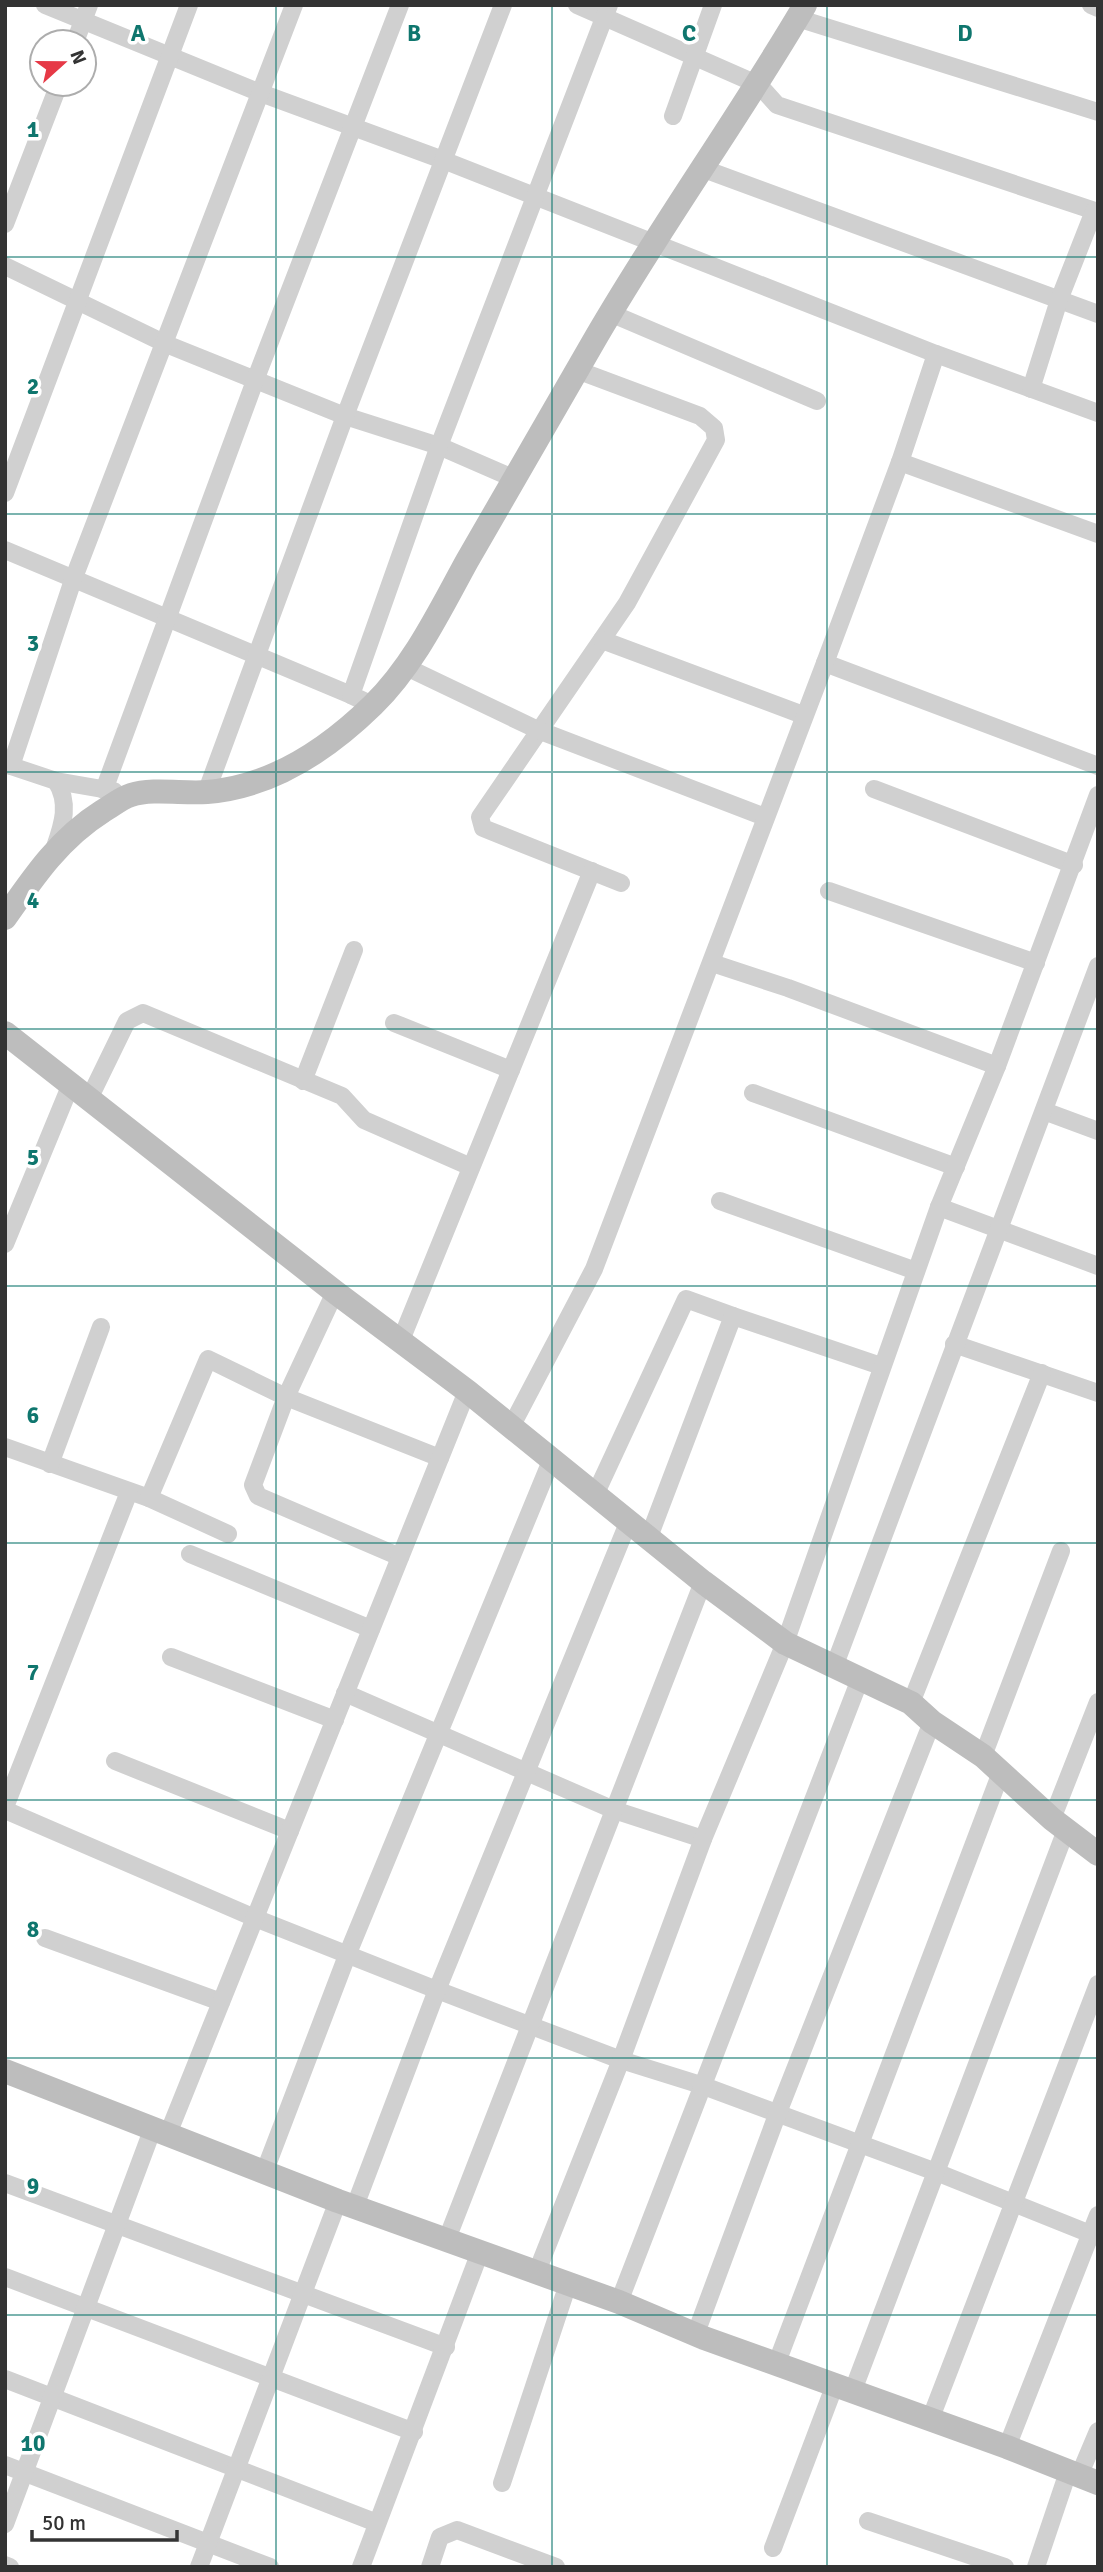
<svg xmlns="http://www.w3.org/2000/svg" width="1103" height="2572" viewBox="0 0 1103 2572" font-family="Signika,sans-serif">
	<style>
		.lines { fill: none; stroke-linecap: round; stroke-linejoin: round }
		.street { stroke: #d0d0d0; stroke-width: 18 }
		.secondary { stroke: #bdbdbd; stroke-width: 24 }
		.grid { fill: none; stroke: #0f766e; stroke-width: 2; stroke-opacity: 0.55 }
		.grid-label { font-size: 23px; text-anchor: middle; font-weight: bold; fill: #0f766e; stroke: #fff; stroke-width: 7; stroke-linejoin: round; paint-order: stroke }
	</style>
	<rect width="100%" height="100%" fill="#fff"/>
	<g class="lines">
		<!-- street -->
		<g class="street">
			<polyline points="45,5 258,92 443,160 936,354 1098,413"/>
			<polyline points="577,5 759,85 777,105 1098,212"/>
			<polyline points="1091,5 1098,8"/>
			<polyline points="797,18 1098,112"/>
			<polyline points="75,42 89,5"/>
			<polyline points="673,116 713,5"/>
			<polyline points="704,169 1098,314"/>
			<polyline points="5,224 59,84"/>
			<polyline points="5,266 166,344 345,416 439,446 515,479"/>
			<polyline points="610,313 817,401"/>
			<polyline points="577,370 700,416 714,428 716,440 627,603 480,817 483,828 621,883"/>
			<polyline points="1031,389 1059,300 1094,211"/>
			<polyline points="900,462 1098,534"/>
			<polyline points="5,493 189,5"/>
			<polyline points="5,550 351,695"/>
			<polyline points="602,640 803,715"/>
			<polyline points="825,663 1098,766"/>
			<polyline points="404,666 538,730 765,817"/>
			<polyline points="372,705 351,695 439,446 609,5"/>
			<polyline points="5,764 56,781 114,791"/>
			<polyline points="11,766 73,580 294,5"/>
			<polyline points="874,789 1074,865"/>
			<polyline points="104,790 256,378 400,5"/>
			<polyline points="206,793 345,416 503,5"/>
			<path d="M 55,847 C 63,824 70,803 56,781"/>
			<polyline points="829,891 1036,963"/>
			<polyline points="712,963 788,988 997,1066"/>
			<polyline points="394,1023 511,1070"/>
			<polyline points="303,1081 354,950"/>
			<polyline points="753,1093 956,1167"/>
			<polyline points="89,1099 127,1021 143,1013 342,1096 364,1120 471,1167"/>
			<polyline points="1044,1111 1098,1131"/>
			<polyline points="720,1201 916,1271"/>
			<polyline points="939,1207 1098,1266"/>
			<polyline points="5,1244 71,1084"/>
			<polyline points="335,1292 286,1397 253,1485 258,1496 400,1557"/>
			<polyline points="401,1340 592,871"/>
			<polyline points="954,1344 1098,1393"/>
			<polyline points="511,1427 594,1269 825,663 900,462 936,354"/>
			<polyline points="5,1447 149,1498 208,1359 286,1397 440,1458"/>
			<polyline points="50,1464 101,1327"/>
			<polyline points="595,1495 686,1299 733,1316"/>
			<polyline points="149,1498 228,1534"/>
			<polyline points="649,1537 733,1316 881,1366"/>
			<polyline points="190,1554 371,1629"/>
			<polyline points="171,1657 335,1720"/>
			<polyline points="834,1667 1098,966"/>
			<polyline points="345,1693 614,1810 703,1839"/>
			<polyline points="911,1703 1042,1373"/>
			<polyline points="983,1756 1061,1551"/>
			<polyline points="115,1761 290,1831"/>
			<polyline points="5,1807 129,1492"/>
			<polyline points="5,1810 255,1918 437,1990 621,2060 701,2085 936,2172 1098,2237"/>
			<polyline points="1052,1819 1098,1702"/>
			<polyline points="45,1938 221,2002"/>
			<polyline points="168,2134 467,1391"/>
			<polyline points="264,2173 348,1953 551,1461"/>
			<polyline points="5,2183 446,2347"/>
			<polyline points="355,2206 437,1990 628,1523"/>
			<polyline points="447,2239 703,1582"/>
			<polyline points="536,2274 621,2060 703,1839 785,1643 939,1207 997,1066 1098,795"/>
			<polyline points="5,2277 414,2432"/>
			<polyline points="619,2302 860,1679"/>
			<polyline points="696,2333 777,2115 932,1722"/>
			<polyline points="776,2365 1000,1775"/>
			<polyline points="5,2379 377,2523"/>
			<polyline points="852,2393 1066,1830"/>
			<polyline points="930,2420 1098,1984"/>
			<polyline points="1007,2447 1098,2215"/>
			<polyline points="5,2465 270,2567"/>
			<polyline points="1079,2476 1098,2431"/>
			<polyline points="502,2483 568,2284"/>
			<polyline points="868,2521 1005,2567"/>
			<polyline points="5,2524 153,2128"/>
			<polyline points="773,2548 834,2387"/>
			<polyline points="5,2565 10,2567"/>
			<polyline points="199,2567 338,2201"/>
			<polyline points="361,2567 480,2252"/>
			<polyline points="430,2567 440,2537 457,2530 556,2567"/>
			<polyline points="1036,2567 1068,2472"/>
		</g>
		<!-- secondary -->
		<g class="secondary">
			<path d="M 5,918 C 34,876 60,838 103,811 C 112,806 121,798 131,795 C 153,788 184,794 207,792 C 271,787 328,749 373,705 C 414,665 440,610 467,561 C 509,489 550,417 591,346 C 658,229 737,121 805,5"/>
			<polyline points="5,1033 335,1292 467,1391 703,1582 785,1643 911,1703 932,1722 983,1756 1052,1819 1098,1854"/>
			<polyline points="5,2071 338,2201 619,2302 704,2338 1007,2447 1098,2483"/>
		</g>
	</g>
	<!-- grid -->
	<path class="grid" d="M 276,5 L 276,2567M 552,5 L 552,2567M 827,5 L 827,2567M 5,257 L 1098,257M 5,514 L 1098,514M 5,772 L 1098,772M 5,1029 L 1098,1029M 5,1286 L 1098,1286M 5,1543 L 1098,1543M 5,1800 L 1098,1800M 5,2058 L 1098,2058M 5,2315 L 1098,2315"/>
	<g class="grid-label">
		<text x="138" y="41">A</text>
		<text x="414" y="41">B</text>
		<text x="689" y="41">C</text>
		<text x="965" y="41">D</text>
		<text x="33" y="137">1</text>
		<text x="33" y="394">2</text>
		<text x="33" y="651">3</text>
		<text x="33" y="908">4</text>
		<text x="33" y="1165">5</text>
		<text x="33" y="1423">6</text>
		<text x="33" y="1680">7</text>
		<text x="33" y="1937">8</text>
		<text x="33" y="2194">9</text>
		<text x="33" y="2451">10</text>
	</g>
	<!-- border -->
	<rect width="1103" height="2572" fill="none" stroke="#333333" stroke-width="14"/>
	<!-- north arrow -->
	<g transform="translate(63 63) rotate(69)"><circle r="33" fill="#ffffff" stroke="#adadad" stroke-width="2"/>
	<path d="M0-5L12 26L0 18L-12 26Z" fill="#e63946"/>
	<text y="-10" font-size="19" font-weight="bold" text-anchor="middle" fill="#333333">N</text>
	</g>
	<!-- scale -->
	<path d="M32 2530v10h145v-10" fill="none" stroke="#333333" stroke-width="3.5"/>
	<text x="42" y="2530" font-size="21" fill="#333333" stroke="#ffffff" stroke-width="5" paint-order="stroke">50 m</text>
</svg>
